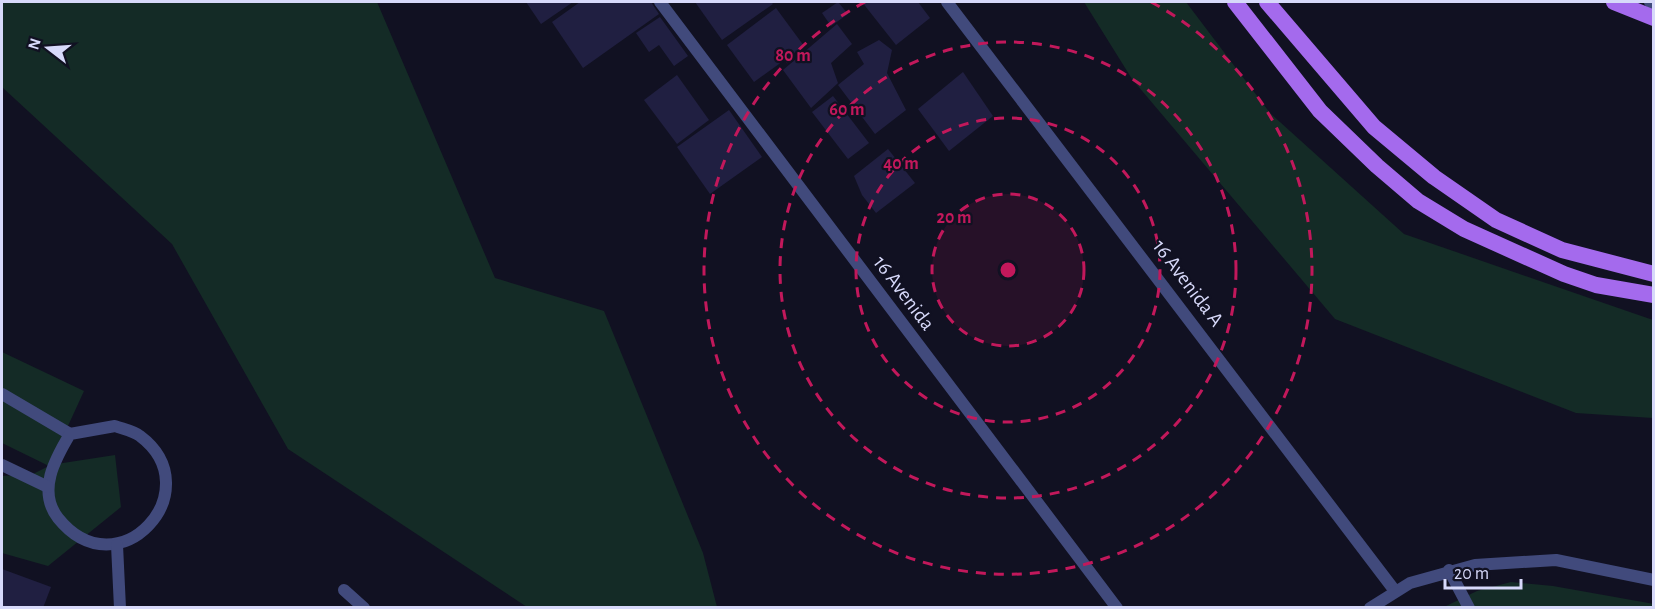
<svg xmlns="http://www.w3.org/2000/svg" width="1655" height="609" viewBox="0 0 1655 609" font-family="'Alegreya Sans',sans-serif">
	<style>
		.green { fill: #142b26 }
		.building { fill: #201f41 }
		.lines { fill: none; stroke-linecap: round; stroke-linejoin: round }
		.service { stroke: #414a7c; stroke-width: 12 }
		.minor { stroke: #414a7c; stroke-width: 12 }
		.tertiary { stroke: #414a7c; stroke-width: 12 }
		.primary { stroke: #a46aed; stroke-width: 16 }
		.ring { fill: none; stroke: #c2185b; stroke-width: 3; stroke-dasharray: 10 8 }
		.labels { text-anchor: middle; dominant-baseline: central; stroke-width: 4.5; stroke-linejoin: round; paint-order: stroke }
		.street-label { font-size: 21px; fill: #d7d9fa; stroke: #112 }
		.centre { fill: #c2185b; stroke: #112; stroke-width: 3 }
		.ring-label { font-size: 18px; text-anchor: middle; font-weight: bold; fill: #c2185b; stroke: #112; stroke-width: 4.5; stroke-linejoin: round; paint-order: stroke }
	</style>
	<rect width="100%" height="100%" fill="#112"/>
	<!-- green -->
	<g class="green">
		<polygon points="2,2 377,2 495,278 604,311 703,553 717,607 527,607 288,449 172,244 2,87"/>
		<polygon points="1084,2 1186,2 1270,113 1404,234 1653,320 1653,418 1576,413 1335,319 1132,79"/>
		<polygon points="2,352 84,391 50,465 115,455 121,507 48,566 2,553 2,476 33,474 49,466 2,443"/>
		<polygon points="1511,582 1553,586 1654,604 1653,608 1442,608 1477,591"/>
	</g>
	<!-- building -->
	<g class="building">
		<polygon points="526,2 573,2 541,24"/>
		<polygon points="580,2 651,2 659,14 583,68 552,22"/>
		<polygon points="695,2 771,2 773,4 722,40"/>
		<polygon points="838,2 848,14 831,26 822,13"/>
		<polygon points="862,2 918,2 930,18 896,45"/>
		<polygon points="776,8 804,46 754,82 727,45"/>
		<polygon points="660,17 688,56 674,66 659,45 649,52 636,33"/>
		<polygon points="837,24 852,44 831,63 838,83 811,108 783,70"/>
		<polygon points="879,40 892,50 887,73 906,110 875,134 838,85 864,64 857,52"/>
		<polygon points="963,72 993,116 949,151 918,109"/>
		<polygon points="677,75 709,120 677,144 644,100"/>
		<polygon points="833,96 869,143 848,159 812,112"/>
		<polygon points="729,110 762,157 710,194 677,147"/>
		<polygon points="888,149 915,183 876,213 862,195 854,176"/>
		<polygon points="2,569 51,587 43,608 2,608"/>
	</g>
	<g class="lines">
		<!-- service -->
		<g class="service">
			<polyline points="2,394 70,434"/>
			<path d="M 115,426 C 123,429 134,431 140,436 C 212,490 118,593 58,518 C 37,491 55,459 70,434 Z"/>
			<polyline points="2,465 48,487"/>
			<polyline points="117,545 120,608"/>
			<polyline points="1449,570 1469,608"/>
		</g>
		<!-- minor -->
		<g class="minor">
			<polyline points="660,2 1117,608"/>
			<polyline points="947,2 1395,591"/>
			<polyline points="344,590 364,608"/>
			<polyline points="1370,608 1410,583 1475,565 1556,560 1654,580"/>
		</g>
		<!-- tertiary -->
		<polyline class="tertiary" points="1650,2 1654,4"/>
		<!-- primary -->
		<g class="primary">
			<polyline points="1235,2 1320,111 1377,166 1418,201 1464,229 1564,274 1596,285 1654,295"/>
			<polyline points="1267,2 1374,127 1434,177 1496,220 1562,250 1654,274"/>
			<polyline points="1614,2 1654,18"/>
		</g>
	</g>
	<!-- distance rings -->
	<circle cx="1008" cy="270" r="76" fill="#c2185b" fill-opacity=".12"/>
	<g class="ring">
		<circle cx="1008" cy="270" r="76"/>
		<circle cx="1008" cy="270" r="152"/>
		<circle cx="1008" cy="270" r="228"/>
		<path d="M1151 2A304 304 0 1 1 865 2"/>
	</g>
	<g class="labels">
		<!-- street labels -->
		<g class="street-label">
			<text transform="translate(1188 283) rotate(53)">16 Avenida A</text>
			<text transform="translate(904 293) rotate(53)">16 Avenida</text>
		</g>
	</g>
	<circle cx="1008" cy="270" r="9" class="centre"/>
	<g class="ring-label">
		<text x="793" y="61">80 m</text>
		<text x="847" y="115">60 m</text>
		<text x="901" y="169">40 m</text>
		<text x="954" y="223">20 m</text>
	</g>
	<!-- border -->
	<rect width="1655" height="609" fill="none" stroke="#d7d9fa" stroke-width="6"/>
	<!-- north arrow -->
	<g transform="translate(48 48) rotate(287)" stroke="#111122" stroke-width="4.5" paint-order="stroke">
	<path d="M0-4.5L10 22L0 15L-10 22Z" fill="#d7d9fa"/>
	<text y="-9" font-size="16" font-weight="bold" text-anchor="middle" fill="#d7d9fa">N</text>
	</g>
	<!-- scale -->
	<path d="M1445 579v9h76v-9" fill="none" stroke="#d7d9fa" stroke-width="3"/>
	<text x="1454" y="579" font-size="18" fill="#d7d9fa" stroke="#111122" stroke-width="4.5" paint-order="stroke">20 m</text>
</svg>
